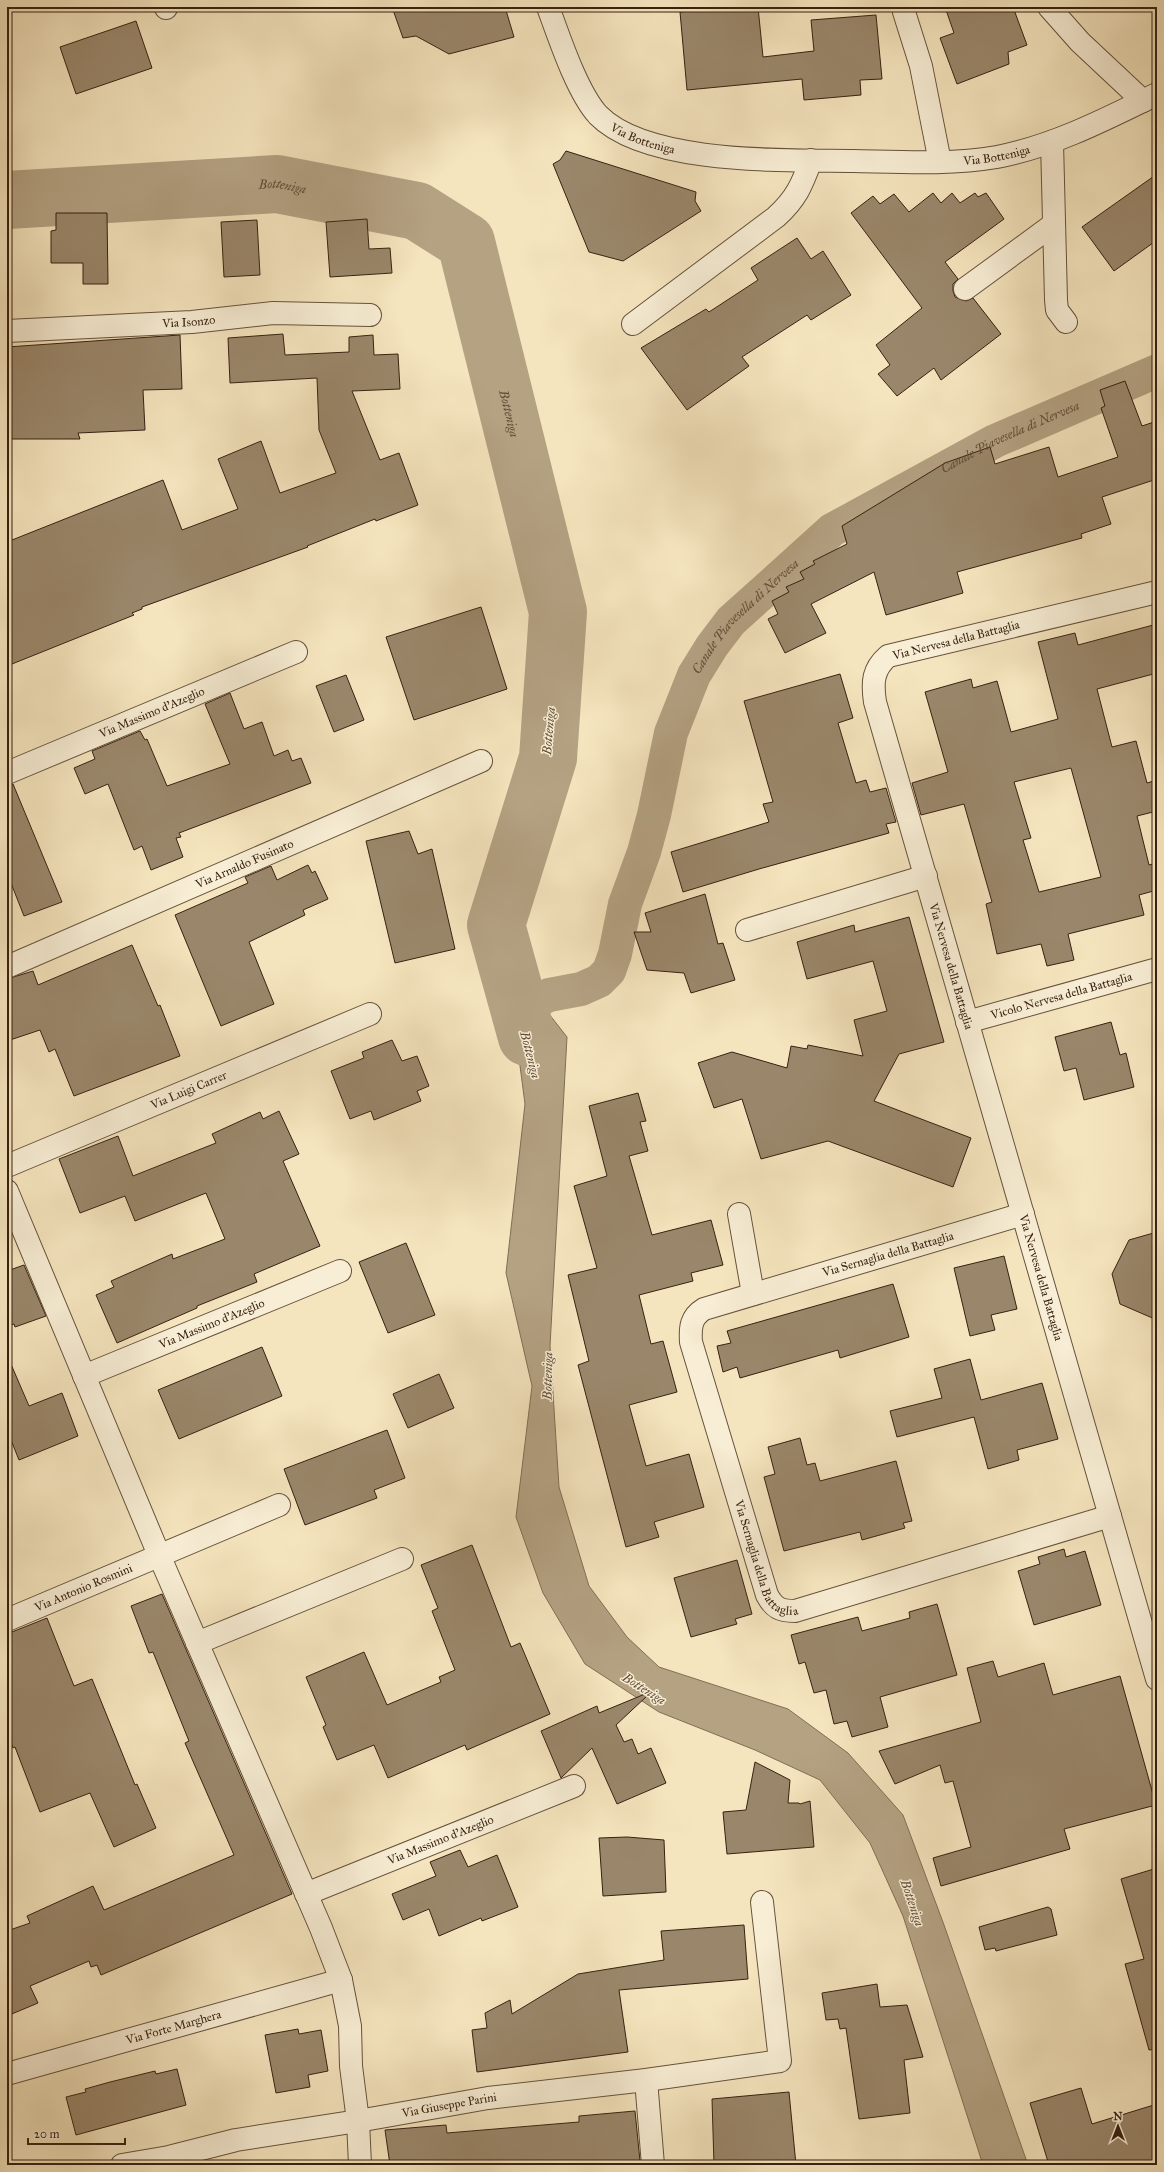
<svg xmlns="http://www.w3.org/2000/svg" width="1164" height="2172" viewBox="0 0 1164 2172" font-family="'IM FELL Great Primer',serif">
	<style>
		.water { fill: #b4a283; stroke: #826e55 }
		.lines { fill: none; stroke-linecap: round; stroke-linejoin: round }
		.canal { stroke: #b4a283; stroke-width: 34 }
		.river { stroke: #b4a283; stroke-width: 58 }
		.building { fill: #9a876b; stroke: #372111; fill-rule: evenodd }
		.minor-casing { stroke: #66523c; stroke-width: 24 }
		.minor { stroke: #f8eed5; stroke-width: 22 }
		.labels { text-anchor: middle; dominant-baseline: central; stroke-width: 3; stroke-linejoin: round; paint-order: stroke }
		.street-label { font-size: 12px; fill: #372111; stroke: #f8eed5 }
		.water-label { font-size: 13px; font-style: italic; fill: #634e39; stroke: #f8eed5 }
	</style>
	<rect width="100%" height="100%" fill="#f5e5be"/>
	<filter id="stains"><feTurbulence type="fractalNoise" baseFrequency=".005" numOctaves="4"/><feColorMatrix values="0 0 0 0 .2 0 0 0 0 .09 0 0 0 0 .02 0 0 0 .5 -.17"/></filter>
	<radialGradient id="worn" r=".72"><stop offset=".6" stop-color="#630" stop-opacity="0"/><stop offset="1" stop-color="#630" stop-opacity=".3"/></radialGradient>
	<!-- water -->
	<polygon class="water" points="506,959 567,1037 550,1346 559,1487 589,1586 627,1637 659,1667 788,1709 848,1753 903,1815 944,1925 1028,2165 983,2165 903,1916 870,1843 820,1780 755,1750 659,1712 585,1664 543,1593 516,1517 532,1386 506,1273 525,1104"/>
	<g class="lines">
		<!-- canal -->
		<path class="canal" id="s1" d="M 520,1009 L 549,995 L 581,989 L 599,981 L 609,971 L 615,954 L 625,904 L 644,852 L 654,815 L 671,733 L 694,675 L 712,646 L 731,621 L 832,530 L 995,441 L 1157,371"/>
		<!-- river -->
		<path class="river" id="s2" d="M 7,200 L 277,184 L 417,211 L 466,242 L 558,612 L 548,758 L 496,925 L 527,1037"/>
	</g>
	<!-- building -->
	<g class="building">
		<polygon points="392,7 505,7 514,37 449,54 416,36 403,38"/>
		<polygon points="726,7 758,7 763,57 814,51 811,20 876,15 882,79 860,80 861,95 804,100 802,79 687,90 680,12"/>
		<polygon points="945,7 1013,7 1027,45 1008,52 1009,64 957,84 940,38 954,33"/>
		<polygon points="136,21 152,68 76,94 60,47"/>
		<polygon points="566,151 696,192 695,201 701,211 623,261 589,252 553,164 560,160"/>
		<polygon points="1157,174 1157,240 1114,271 1082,227"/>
		<polygon points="933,193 941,203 952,193 960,203 975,193 978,197 986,193 1004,219 945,262 958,279 953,284 953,291 955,297 966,301 973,298 1001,334 941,380 934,368 897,396 878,374 890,365 876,345 922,308 851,213 873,196 880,204 894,194 909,212"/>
		<polygon points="56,213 107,213 108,284 83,284 83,263 51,263 51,231 56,230"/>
		<polygon points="367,219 369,249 390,248 392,273 330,277 326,222"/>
		<polygon points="257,220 260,275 224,277 221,222"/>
		<polygon points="797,238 811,259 823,251 851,295 811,320 807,315 742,357 749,366 687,410 641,348 706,309 709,312 758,280 751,268"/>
		<polygon points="283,334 285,355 349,352 349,337 373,335 374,355 398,354 400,389 352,391 380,460 399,453 418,505 376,521 375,519 307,546 308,547 142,607 142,609 132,613 134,615 7,666 7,542 163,480 182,530 238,509 218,459 261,441 280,493 336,473 319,430 317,378 230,383 228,338"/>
		<polygon points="180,335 182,389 143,390 145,430 78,433 80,439 7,439 7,347"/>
		<polygon points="1125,381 1142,426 1157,421 1157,479 1102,497 1111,524 1081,534 1082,538 957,572 963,593 886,615 874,572 811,604 826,633 785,653 768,619 778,614 772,601 789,592 786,587 804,579 800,572 815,564 813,561 847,544 842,526 945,463 990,447 995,464 1049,447 1058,477 1118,457 1101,408 1105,406 1100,390"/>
		<polygon points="481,607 507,689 414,720 386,637"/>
		<path d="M 1157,624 L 1157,673 L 1097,689 L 1112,747 L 1136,741 L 1147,783 L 1157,780 L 1157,811 L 1137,816 L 1149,865 L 1153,864 L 1157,880 L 1157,890 L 1139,895 L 1144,915 L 1068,934 L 1074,960 L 1047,966 L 1041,944 L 997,954 L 986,904 L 992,902 L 964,804 L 921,815 L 912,783 L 948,772 L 925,692 L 971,679 L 973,688 L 997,681 L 1011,732 L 1058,719 L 1038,642 L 1075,633 L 1078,645 ZM 1071,768 L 1101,877 L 1039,892 L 1023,840 L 1031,838 L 1014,782 Z"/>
		<polygon points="840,674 853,718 838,723 856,783 866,780 870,792 886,788 896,822 886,824 889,833 759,869 683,892 671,852 769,822 763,804 773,802 744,701"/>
		<polygon points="346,675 364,720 334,732 316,686"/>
		<polygon points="230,693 244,729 262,722 274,756 288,750 292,761 301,758 311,783 179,833 181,837 176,838 183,857 151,870 142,846 134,850 108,784 85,794 74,768 95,759 92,751 140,731 145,740 147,739 167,786 230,764 205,704"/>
		<polygon points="13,784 62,902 24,916 7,873 7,785"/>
		<polygon points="409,831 418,854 432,849 455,949 395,963 366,841"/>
		<polygon points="308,865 312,873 315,871 328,899 303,910 305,915 249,942 274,1004 221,1026 175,915 248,883 245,877 271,866 277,880"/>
		<polygon points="705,894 718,944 723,943 735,980 691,993 684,973 647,970 634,932 651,932 645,913"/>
		<polygon points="909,917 944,1042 899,1054 874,1101 971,1138 953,1187 828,1141 761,1159 742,1099 714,1108 698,1063 732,1052 787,1068 791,1046 807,1049 808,1045 863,1056 854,1020 887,1011 873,961 807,979 797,942 854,925 855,932"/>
		<polygon points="132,945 158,1006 160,1005 180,1056 74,1096 55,1049 49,1052 40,1030 7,1041 7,979 33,971 38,985"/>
		<polygon points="1111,1022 1120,1055 1126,1053 1134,1087 1084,1100 1076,1068 1064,1071 1055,1037"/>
		<polygon points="392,1040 402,1061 417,1056 429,1086 417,1091 421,1101 374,1120 371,1111 350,1119 331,1071 364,1058 362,1052"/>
		<polygon points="638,1093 646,1121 640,1122 648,1151 629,1156 652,1235 711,1220 723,1265 691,1273 693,1281 639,1295 651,1344 663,1341 677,1392 629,1405 646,1466 689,1454 704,1507 654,1522 659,1537 626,1547 578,1365 589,1361 568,1275 597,1268 574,1186 607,1176 589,1106"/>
		<polygon points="279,1111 299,1154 283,1161 320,1246 254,1274 257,1282 197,1306 197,1308 117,1343 96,1295 114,1287 111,1281 172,1254 173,1259 225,1239 206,1193 135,1221 125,1196 80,1213 59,1159 118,1136 133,1176 216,1143 212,1134 260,1112 263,1119"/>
		<polygon points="1157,1232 1157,1320 1120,1304 1112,1274 1129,1240"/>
		<polygon points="406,1243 435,1315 388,1333 359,1262"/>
		<polygon points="1004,1256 1017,1309 991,1315 995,1330 970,1336 954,1268"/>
		<polygon points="24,1265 46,1316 15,1327 14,1324 7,1326 7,1271"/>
		<polygon points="893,1284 909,1337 840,1358 838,1350 740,1378 737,1367 723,1372 717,1346 731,1343 727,1331"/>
		<polygon points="262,1347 282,1396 179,1439 158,1390"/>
		<polygon points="7,1355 29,1406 62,1393 78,1436 19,1460 7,1430"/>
		<polygon points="970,1359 981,1400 1042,1383 1058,1439 1017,1450 1019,1460 988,1469 974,1417 897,1437 890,1411 942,1398 934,1369"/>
		<polygon points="439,1374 454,1408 408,1428 393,1394"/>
		<polygon points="387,1430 405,1478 374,1490 377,1498 305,1525 284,1469"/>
		<polygon points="800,1438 807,1465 815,1463 820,1481 896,1461 912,1521 903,1523 905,1528 862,1540 860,1532 784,1551 764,1477 775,1474 768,1447"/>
		<polygon points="472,1545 511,1647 520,1643 550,1714 467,1750 465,1745 388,1778 374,1745 337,1760 323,1727 326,1725 306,1677 364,1652 387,1705 441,1682 439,1677 455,1670 432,1611 438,1608 421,1565"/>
		<polygon points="1064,1549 1066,1557 1085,1551 1101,1605 1034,1625 1018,1571 1040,1564 1038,1557"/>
		<polygon points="737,1560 752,1614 735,1619 737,1624 691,1637 674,1578"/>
		<polygon points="162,1594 292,1894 101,1975 97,1965 91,1967 89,1961 30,1986 38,2003 7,2016 7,1931 30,1923 27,1916 93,1886 104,1910 234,1855 185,1743 189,1741 153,1652 149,1653 131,1606"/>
		<polygon points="937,1604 957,1675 880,1697 888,1727 852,1737 847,1721 834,1724 826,1690 814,1693 805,1662 799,1664 791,1635 858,1617 862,1631 910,1618 909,1612"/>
		<polygon points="47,1618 74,1686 92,1679 135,1785 137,1784 156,1828 114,1847 90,1793 40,1812 15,1747 13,1748 7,1732 7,1634"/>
		<polygon points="993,1661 998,1677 1044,1663 1053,1695 1120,1676 1156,1805 1064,1829 1070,1849 941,1886 933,1858 971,1847 953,1781 945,1783 940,1765 895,1784 879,1751 981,1722 967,1668"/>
		<polygon points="645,1694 647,1696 616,1725 624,1742 632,1739 638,1754 651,1748 666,1783 617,1804 592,1748 561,1778 541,1731 597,1706 599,1713"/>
		<polygon points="755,1762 790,1780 788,1803 799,1803 800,1804 810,1801 814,1847 727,1854 723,1812 746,1810"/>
		<polygon points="627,1837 664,1840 666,1892 603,1896 599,1838"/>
		<polygon points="460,1850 468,1867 497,1855 518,1907 482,1921 481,1918 439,1936 429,1909 403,1920 392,1894 436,1876 430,1862"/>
		<polygon points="1157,1868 1157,2049 1149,2050 1125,1964 1144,1959 1121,1879"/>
		<polygon points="1048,1907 1051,1909 1057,1935 996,1951 995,1948 985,1950 979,1927"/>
		<polygon points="744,1925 748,1979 619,1990 628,2052 477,2072 472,2030 487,2028 485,2013 510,2000 512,2014 578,1974 664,1960 661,1931"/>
		<polygon points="877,1984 880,2007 907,2005 923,2057 904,2060 910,2113 859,2119 846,2028 840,2029 838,2019 826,2020 822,1993"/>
		<polygon points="298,2029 299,2034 321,2030 328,2071 308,2075 310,2087 276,2093 265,2035"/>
		<polygon points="177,2069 186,2105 76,2135 66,2097 86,2092 85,2089 110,2082 155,2071 156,2074"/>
		<polygon points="1081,2088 1092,2124 1157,2104 1157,2165 1049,2165 1030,2103"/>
		<polygon points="789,2092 796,2165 714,2165 712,2099"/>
		<polygon points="635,2111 640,2161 593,2165 390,2165 385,2130 446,2125 447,2133 579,2122 579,2116"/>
	</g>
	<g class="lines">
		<defs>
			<g id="minor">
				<polyline points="166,7 166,8"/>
				<path id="s3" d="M 548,7 C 559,37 577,92 598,115 C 647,165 787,160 853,161 C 901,162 950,165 997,157 C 1054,146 1106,119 1157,94"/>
				<polyline points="1049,7 1080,42 1143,101"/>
				<polyline points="904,12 921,66 940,162"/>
				<polyline points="1052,142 1056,300 1057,310 1066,322"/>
				<polyline points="965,289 1054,224"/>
				<path d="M 633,324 L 776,217 C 796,199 802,185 811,160"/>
				<path id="s4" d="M 7,331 L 192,322 L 273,313 L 370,315"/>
				<path id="s5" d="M 1157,592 L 888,656 C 873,669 872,682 875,702 L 1157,1679"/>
				<path id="s6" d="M 7,773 L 296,652"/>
				<polyline points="747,930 926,876"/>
				<path id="s7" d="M 7,967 L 481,761"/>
				<path id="s8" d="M 967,1022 L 1157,969"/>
				<path id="s9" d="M 7,1166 L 370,1014"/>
				<polyline points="7,1191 159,1555 321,1928 341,1980 350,2026 351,2066 358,2121 360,2165"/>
				<polyline points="739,1214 753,1294"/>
				<path id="s10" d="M 1023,1214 L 704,1309 C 691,1317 690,1327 691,1342 L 767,1595 C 774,1608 780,1611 795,1611 L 1110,1516"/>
				<path id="s11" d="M 84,1376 L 340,1271"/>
				<path id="s12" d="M 7,1620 L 279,1505"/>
				<polyline points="197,1643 402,1559"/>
				<path id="s13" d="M 306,1894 L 574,1786"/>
				<path id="s14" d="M 7,2074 L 341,1980"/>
				<polyline points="646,2080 653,2165"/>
				<path id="s15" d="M 122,2165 L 169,2157 L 236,2140 L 358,2121 L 488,2098 L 646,2080 L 780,2061 L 762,1902"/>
			</g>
		</defs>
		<!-- minor casing -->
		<use href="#minor" class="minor-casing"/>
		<!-- minor -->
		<use href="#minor" class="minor"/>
	</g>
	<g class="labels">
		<!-- street labels -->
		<g class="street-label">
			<text stroke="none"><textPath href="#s3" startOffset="171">Via Botteniga</textPath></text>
			<text stroke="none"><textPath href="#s3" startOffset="528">Via Botteniga</textPath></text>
			<text stroke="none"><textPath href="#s4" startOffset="182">Via Isonzo</textPath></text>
			<text transform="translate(956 640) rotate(-14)">Via Nervesa della Battaglia</text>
			<text stroke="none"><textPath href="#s6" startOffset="157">Via Massimo d'Azeglio</textPath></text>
			<text stroke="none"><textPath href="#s7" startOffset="259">Via Arnaldo Fusinato</textPath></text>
			<text stroke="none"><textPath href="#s5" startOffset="602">Via Nervesa della Battaglia</textPath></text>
			<text stroke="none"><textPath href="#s8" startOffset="98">Vicolo Nervesa della Battaglia</textPath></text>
			<text stroke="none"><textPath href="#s9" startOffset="197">Via Luigi Carrer</textPath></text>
			<text transform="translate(888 1254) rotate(-16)">Via Sernaglia della Battaglia</text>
			<text stroke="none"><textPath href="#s5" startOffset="926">Via Nervesa della Battaglia</textPath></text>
			<text stroke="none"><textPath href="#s11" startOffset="138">Via Massimo d'Azeglio</textPath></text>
			<text stroke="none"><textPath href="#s10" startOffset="604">Via Sernaglia della Battaglia</textPath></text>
			<text stroke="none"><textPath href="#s12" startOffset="83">Via Antonio Rosmini</textPath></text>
			<text stroke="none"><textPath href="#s13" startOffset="145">Via Massimo d'Azeglio</textPath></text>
			<text stroke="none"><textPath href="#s14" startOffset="173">Via Forte Marghera</textPath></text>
			<text stroke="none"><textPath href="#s15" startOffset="333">Via Giuseppe Parini</textPath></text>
		</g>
		<!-- water labels -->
		<g class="water-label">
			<text stroke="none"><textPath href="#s2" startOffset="276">Botteniga</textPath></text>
			<text stroke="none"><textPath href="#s2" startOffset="648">Botteniga</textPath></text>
			<text stroke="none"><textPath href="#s1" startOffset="810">Canale Piavesella di Nervesa</textPath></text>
			<text stroke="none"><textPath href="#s1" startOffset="486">Canale Piavesella di Nervesa</textPath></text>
			<text transform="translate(549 731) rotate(-85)">Botteniga</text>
			<text transform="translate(530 1055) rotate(75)">Botteniga</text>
			<text transform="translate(548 1376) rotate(-89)">Botteniga</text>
			<text transform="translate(644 1689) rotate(32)">Botteniga</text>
			<text transform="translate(912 1903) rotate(71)">Botteniga</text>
		</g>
	</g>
	<!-- margin -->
	<rect width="1164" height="2172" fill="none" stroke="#f5e5be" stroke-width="24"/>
	<rect x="8" y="8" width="1148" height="2156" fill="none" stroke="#372111" stroke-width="2"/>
	<rect x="12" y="12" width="1140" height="2148" fill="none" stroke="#372111"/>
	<!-- north arrow -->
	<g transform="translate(1118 2126)" stroke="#f8eed5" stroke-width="3" paint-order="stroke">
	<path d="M0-3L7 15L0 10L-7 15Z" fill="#372111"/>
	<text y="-6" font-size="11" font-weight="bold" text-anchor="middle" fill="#372111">N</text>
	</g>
	<!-- scale -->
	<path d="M28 2138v6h97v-6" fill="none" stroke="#372111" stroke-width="2"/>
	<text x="34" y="2138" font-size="12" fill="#372111" stroke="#f8eed5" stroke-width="3" paint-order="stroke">20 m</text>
	<rect width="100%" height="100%" filter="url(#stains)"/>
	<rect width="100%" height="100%" fill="url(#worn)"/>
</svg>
